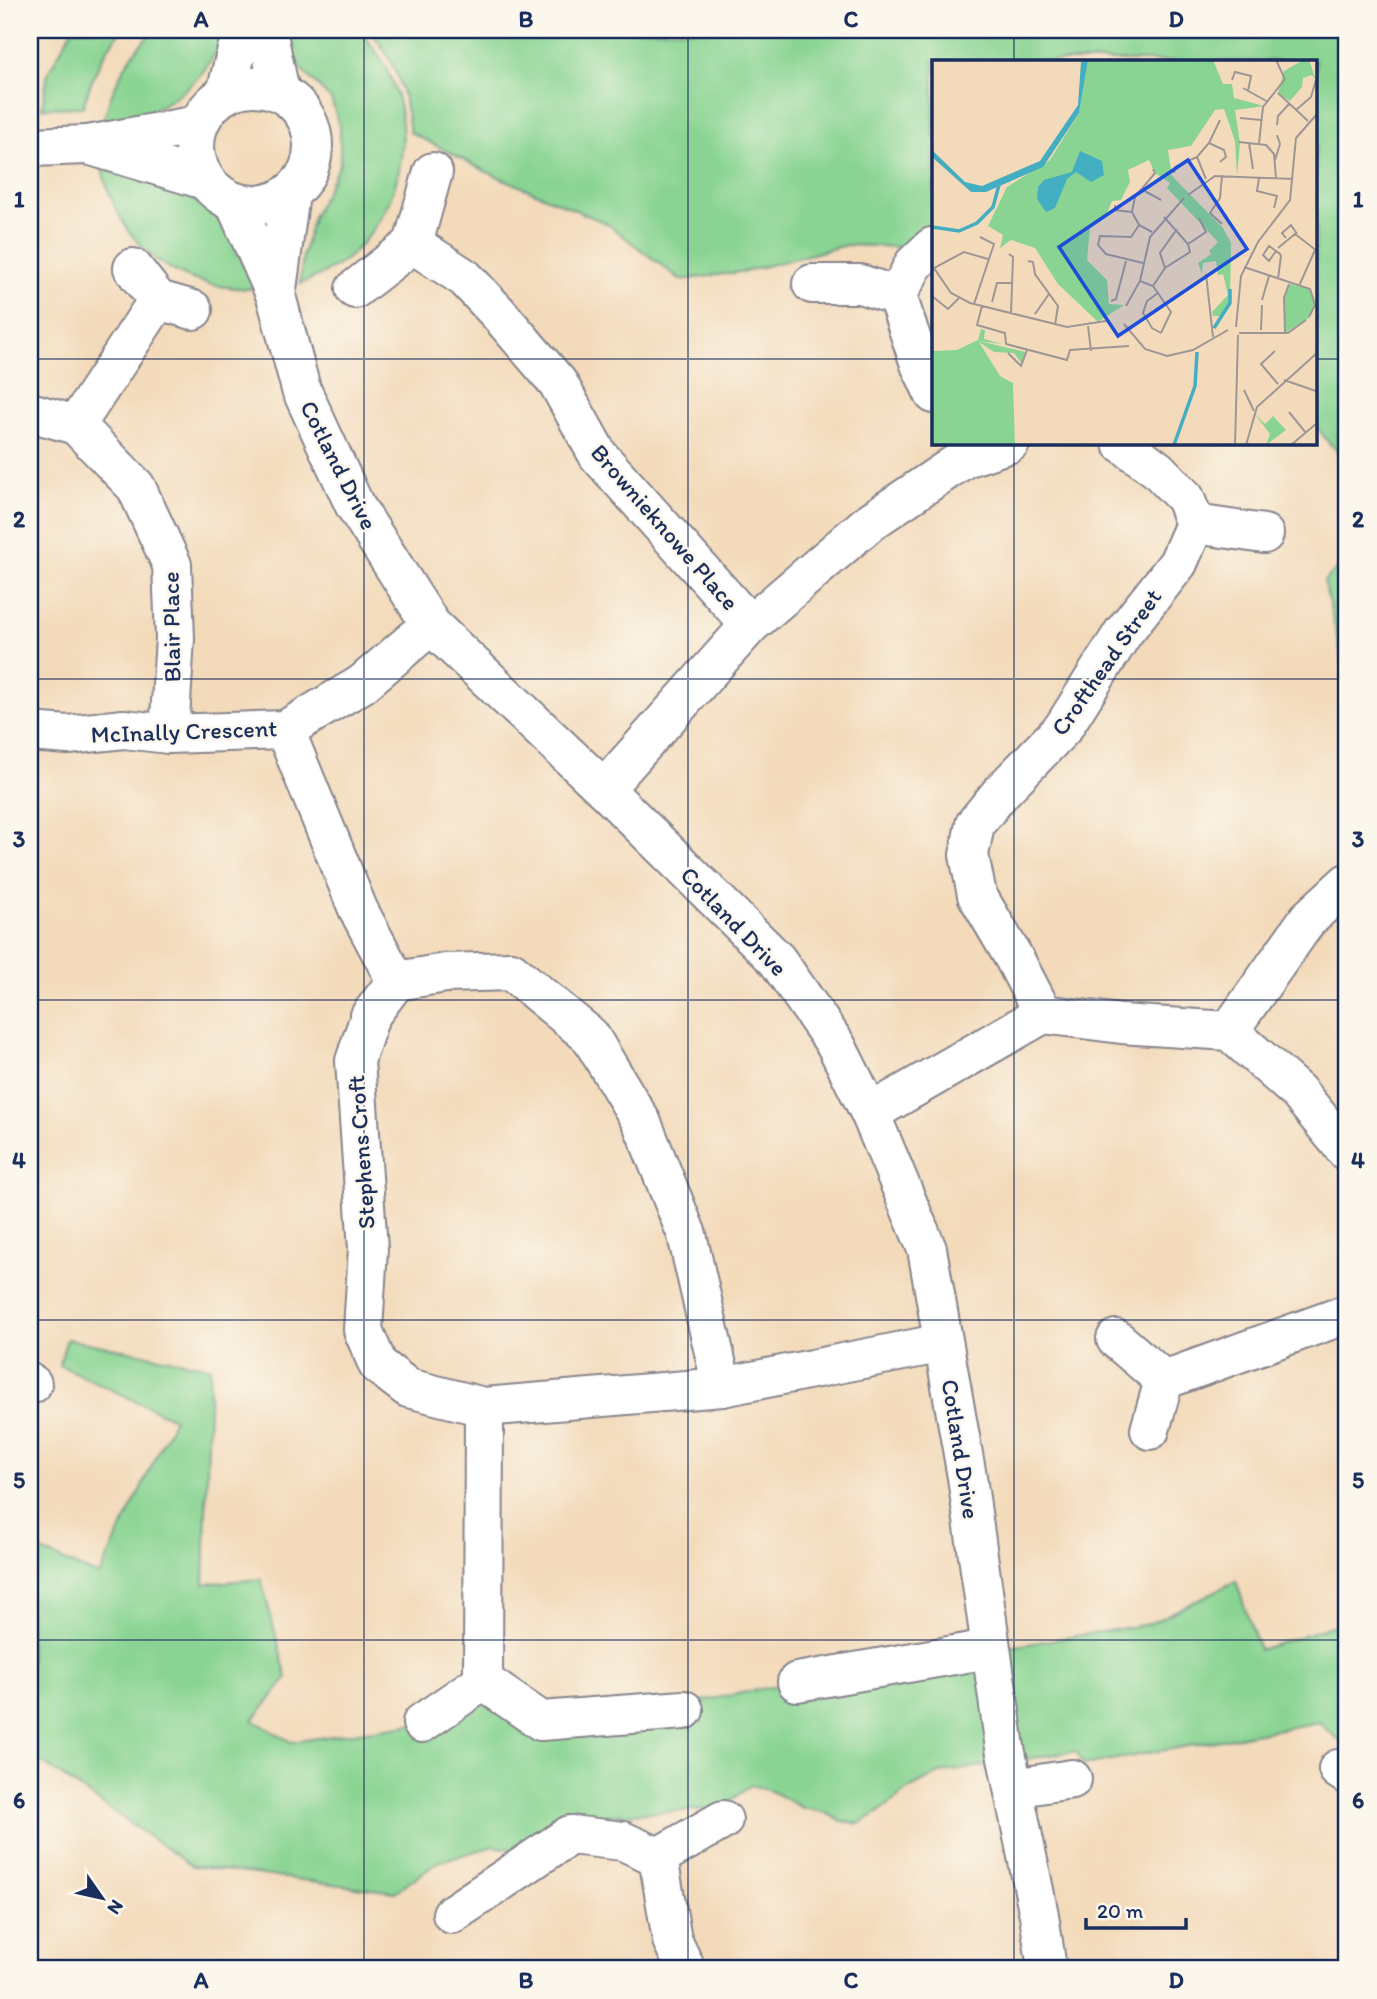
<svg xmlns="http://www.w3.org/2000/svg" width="1377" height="1999" viewBox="0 0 1377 1999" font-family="Itim,sans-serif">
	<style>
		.green { fill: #89d492; stroke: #528278; stroke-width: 2 }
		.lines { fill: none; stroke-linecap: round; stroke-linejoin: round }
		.minor-casing { stroke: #87848c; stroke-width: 42 }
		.minor { stroke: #fff; stroke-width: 38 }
		.grid { fill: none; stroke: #1b2f5e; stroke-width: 2; stroke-opacity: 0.55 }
		.labels { text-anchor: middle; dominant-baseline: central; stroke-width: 5; stroke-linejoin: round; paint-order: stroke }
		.street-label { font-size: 24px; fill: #1b2f5e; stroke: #fbf7ec }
		.inset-river { fill: none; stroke: #43adc2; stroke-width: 3.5 }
		.inset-road { fill: none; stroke: #9d9695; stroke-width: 2 }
		.view { fill: #1d4ed8; fill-opacity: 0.15; stroke: #1d4ed8; stroke-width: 3.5 }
		.inset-edge { fill: none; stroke: #1b2f5e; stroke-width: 3.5 }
		.neatline { fill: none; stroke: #1b2f5e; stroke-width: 2.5 }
		.grid-label { font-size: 23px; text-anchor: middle; font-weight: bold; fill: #1b2f5e }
	</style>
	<rect width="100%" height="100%" fill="#fbf7ec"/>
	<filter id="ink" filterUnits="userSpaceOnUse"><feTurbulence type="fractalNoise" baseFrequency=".0143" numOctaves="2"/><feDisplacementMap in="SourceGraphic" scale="14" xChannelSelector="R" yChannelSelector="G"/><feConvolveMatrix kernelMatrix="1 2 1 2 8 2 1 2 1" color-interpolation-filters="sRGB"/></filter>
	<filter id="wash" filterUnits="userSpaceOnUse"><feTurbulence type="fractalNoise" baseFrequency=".00686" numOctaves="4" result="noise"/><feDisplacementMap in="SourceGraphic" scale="28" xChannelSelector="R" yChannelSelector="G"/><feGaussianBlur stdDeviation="1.57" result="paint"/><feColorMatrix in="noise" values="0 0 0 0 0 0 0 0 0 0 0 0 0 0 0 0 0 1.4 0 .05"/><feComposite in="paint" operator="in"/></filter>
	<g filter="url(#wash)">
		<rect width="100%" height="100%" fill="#f3daba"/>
		<!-- green -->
		<g class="green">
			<path d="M 72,30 L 122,30 C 102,52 91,79 83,107 L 42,108 L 48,73 Z"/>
			<path d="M 155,30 L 225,30 C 208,86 156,116 102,126 C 111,90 126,55 155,30 Z"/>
			<path d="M 284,30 L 358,30 C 422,93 415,195 351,255 C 336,268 318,276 300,284 L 303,255 L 313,217 L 340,164 L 340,127 L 331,99 L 304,72 L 288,49 Z"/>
			<path d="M 369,30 L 1347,30 L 1347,458 L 1329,443 L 1316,426 L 1316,61 L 934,61 L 934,228 L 903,247 L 846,245 L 747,271 L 681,280 L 606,223 L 487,172 L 410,132 C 405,93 396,59 369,30 Z"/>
			<path d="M 102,169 C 140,180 187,187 216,217 C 234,236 244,266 255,289 C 174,289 121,248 102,169 Z"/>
			<polygon points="1347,561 1347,678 1324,581"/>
			<polygon points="67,1339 210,1367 204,1584 261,1579 287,1678 253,1720 291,1742 422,1723 483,1681 541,1721 697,1702 797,1682 1149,1624 1236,1581 1259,1650 1347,1621 1347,1748 1319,1722 1084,1765 1076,1751 939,1773 909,1789 879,1812 859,1824 842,1821 826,1813 803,1808 773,1792 751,1785 721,1808 583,1817 519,1851 494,1846 440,1861 395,1892 192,1866 30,1754 30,1546 99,1576 174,1419 59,1365"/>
		</g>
	</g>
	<g filter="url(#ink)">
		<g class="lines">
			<defs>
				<g id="minor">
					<polyline points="267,30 280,92"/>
					<circle cx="254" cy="146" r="59"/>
					<polyline points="226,93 242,30"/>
					<polyline points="198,125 88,145 205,180"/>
					<polyline points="30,147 88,145"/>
					<polyline points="433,172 413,244 465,278 498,313 558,383 598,455 750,625"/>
					<polyline points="235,203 276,296 290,194"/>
					<polyline points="133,268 158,300 193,310"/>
					<polyline points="812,284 860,284 897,296 920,364 934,394"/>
					<polyline points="355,289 413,244"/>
					<polyline points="276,296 301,389 354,504 431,625 604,789 777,960 836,1045 870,1113 927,1249 967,1477 1005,1748 1039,1915 1047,1969"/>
					<polyline points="897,296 914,264 932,247"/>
					<polyline points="30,412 76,425 136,487 172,565 175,638 169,734"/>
					<polyline points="76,425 158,300"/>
					<polyline points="1195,524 1264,534"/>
					<polyline points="285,730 358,909 396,981 370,1016 355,1061 368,1249 363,1330 378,1365 408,1388 484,1407 722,1387 943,1343"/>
					<polyline points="30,732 68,735 124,729 169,734 285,730 362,684 431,625"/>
					<polyline points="604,789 750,625 870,522 965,458 1010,443"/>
					<polyline points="396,981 446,973 511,971 590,1036 642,1123 687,1235 722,1387"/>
					<polyline points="1043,1014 1014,958 977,895 969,855 975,824 1002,791 1063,728 1123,633 1178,563 1195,524 1185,498 1158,470 1122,443"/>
					<polyline points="1229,1031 1308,919 1347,883"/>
					<polyline points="870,1113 1043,1014 1121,1024 1229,1031 1298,1092 1347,1152"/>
					<polyline points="1116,1339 1164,1380"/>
					<polyline points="30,1383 32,1384"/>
					<polyline points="484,1407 483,1681 541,1721 684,1710"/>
					<polyline points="1150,1430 1164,1380 1347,1314"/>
					<polyline points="797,1682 989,1649"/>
					<polyline points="422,1723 483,1681"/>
					<polyline points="1338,1769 1347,1775"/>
					<polyline points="1013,1788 1072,1779"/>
					<polyline points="658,1857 723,1820"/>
					<polyline points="452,1914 570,1835 623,1841 658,1857 672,1940 686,1969"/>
				</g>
			</defs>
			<!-- minor casing -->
			<use href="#minor" class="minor-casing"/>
			<!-- minor -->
			<use href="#minor" class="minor"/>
		</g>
	</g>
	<!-- grid -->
	<path class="grid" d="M 364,30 L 364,1969M 688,30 L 688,1969M 1014,30 L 1014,61M 30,359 L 934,359M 1316,359 L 1347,359M 1014,443 L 1014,1969M 30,679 L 1347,679M 30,1000 L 1347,1000M 30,1320 L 1347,1320M 30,1640 L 1347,1640"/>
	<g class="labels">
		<!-- street labels -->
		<g class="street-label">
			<text transform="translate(339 465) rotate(63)">Cotland Drive</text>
			<text transform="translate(665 527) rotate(49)">Brownieknowe Place</text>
			<text transform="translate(171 627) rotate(-91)">Blair Place</text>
			<text transform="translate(1106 662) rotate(-55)">Crofthead Street</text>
			<text transform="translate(184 731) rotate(-2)">McInally Crescent</text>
			<text transform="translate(734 921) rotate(46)">Cotland Drive</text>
			<text transform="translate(361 1152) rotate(-94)">Stephens Croft</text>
			<text transform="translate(961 1449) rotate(81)">Cotland Drive</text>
		</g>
	</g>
	<!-- overview -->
	<g transform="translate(932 60)">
		<rect width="385" height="385" fill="#f3daba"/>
		<path d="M 156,0 L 281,0 L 291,24 L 300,24 L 302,38 L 332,46 L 303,50 L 308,83 L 305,116 L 303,81 L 292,49 L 283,50 L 259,86 L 236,90 L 240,116 L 291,168 L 299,183 L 298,243 L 289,256 L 281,256 L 280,252 L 296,235 L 291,214 L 286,215 L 284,201 L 271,203 L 270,214 L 266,203 L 279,194 L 277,191 L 286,182 L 235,128 L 238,123 L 223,113 L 217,100 L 196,110 L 198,122 L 189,140 L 180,141 L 173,158 L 158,168 L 155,200 L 175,220 L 177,244 L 192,245 L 166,262 L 126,224 L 103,188 L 79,180 L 68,188 L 71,175 L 56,166 L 75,127 L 118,100 L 147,53 ZM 371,0 L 377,0 L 384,20 L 380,15 L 371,18 L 370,27 L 358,41 L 346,33 L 352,11 ZM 357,224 L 378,229 L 383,241 L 377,258 L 353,273 L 352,238 ZM 49,269 L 53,270 L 52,279 L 70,284 L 47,281 L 93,292 L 90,304 L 82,293 L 62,292 L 47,282 L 68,316 L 81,323 L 83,385 L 0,385 L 0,291 L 25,290 L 46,280 ZM 322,353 L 333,364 L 341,356 L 354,370 L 334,385 L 338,374 Z" fill="#89d492"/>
		<path d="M 156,0 L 147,53 L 111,107 L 54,132 L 39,132 L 0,97 L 0,90 L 33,122 L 50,126 L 108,101 L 146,45 L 149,2 ZM 148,91 L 170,101 L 172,115 L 159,122 L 144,112 L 135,119 L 123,148 L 114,152 L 105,139 L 106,127 L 112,120 L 140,112 Z" fill="#43adc2"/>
		<path class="inset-river" d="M 0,167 L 27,171 L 45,163 L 61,147 L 67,125M 282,268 L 298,243 L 298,229M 242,385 L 263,326 L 265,292"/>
		<path class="inset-road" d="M 300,20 L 303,12 L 319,16 L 316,31M 311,28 L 336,42M 346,33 L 376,61M 364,50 L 379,37 L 384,20M 308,58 L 329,60M 345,65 L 346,56 L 357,44M 307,82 L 334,85 L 342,94 L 344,118M 277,83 L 292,90 L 294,97 L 288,102M 317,83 L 321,109M 327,83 L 331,47 L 353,19 L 344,0M 265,97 L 274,119M 343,100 L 348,84 L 345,75M 242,113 L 243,107 L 265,97 L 277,83 L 288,60M 290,115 L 288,138 L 278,153 L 290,164M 327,118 L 325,131 L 345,136 L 342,148M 209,129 L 229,140M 256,135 L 283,116 L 361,119M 183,145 L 183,150 L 200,152M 207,165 L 199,177 L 168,176 L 166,185 L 174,194 L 211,203M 220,172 L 207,165 L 200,152 L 203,137 L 223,113 L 221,109M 354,178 L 350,173 L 359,165 L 365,174M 256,184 L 274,172 L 267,158M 346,188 L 363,174 L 385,191M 344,191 L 337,201 L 331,195 L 337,186 L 344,191 L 348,194 L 349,196 L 346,219M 77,194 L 81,197 L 79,254M 56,199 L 32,192 L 2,208 L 19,233 L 38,243 L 135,267 L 174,261M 96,201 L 101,202 L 103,214 L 126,246 L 123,265M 312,207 L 378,229 L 383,245 L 377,257M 233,208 L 228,193 L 245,169M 274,214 L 281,277M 208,221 L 221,226 L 239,252 L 229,273M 221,226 L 233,208 L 258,192 L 256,184 L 232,157M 367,226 L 383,190M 226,233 L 215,241 L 211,253 L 220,268 L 229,273M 0,236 L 16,249 L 27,238M 330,240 L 337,216M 179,241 L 184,239 L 194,201M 60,242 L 65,223 L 79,223M 42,244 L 62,184 L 48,177M 50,246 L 45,265 L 73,273 L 74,284 L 135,300 L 138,290 L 197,286M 194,246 L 208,221 L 218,177 L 252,138M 103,254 L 117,234M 192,264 L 213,289 L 235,296 L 261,290 L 296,270M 156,266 L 159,291M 304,267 L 309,216 L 326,182 L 358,140 L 364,78 L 385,54M 329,270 L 330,245M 307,273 L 356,273 L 374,260M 353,273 L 352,238 L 357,224M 343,291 L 329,304 L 346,324M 76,293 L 89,306 L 95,290M 352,320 L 384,331 L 385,336M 312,330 L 322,351M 357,352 L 374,373M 303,385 L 306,275M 314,385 L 325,347 L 385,293M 359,385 L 385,363"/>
		<path class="view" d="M 256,100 L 315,189 L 186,276 L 127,187 Z"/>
		<rect width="385" height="385" class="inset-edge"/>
	</g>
	<!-- margin -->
	<rect width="1377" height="1999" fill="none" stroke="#fbf7ec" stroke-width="77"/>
	<!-- north arrow -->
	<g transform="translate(102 1898) rotate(124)" stroke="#fbf7ec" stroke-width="5" paint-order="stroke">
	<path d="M0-5L12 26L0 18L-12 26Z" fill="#1b2f5e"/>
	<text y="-10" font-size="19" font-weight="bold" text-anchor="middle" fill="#1b2f5e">N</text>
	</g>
	<!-- scale -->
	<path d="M1086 1918v10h100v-10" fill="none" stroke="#1b2f5e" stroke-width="3.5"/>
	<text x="1097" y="1918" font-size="21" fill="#1b2f5e" stroke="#fbf7ec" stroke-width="5" paint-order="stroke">20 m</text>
	<rect x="38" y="38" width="1300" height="1922" class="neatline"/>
	<g class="grid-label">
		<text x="201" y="27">A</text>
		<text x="526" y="27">B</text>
		<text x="851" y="27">C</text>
		<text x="1176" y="27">D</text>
		<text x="19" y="207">1</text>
		<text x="1358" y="207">1</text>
		<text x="19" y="527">2</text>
		<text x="1358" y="527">2</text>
		<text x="19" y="847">3</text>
		<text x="1358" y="847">3</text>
		<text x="19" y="1168">4</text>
		<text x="1358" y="1168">4</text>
		<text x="19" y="1488">5</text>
		<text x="1358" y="1488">5</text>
		<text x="19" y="1808">6</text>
		<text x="1358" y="1808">6</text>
		<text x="201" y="1988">A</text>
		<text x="526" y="1988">B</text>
		<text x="851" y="1988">C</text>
		<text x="1176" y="1988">D</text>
	</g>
</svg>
